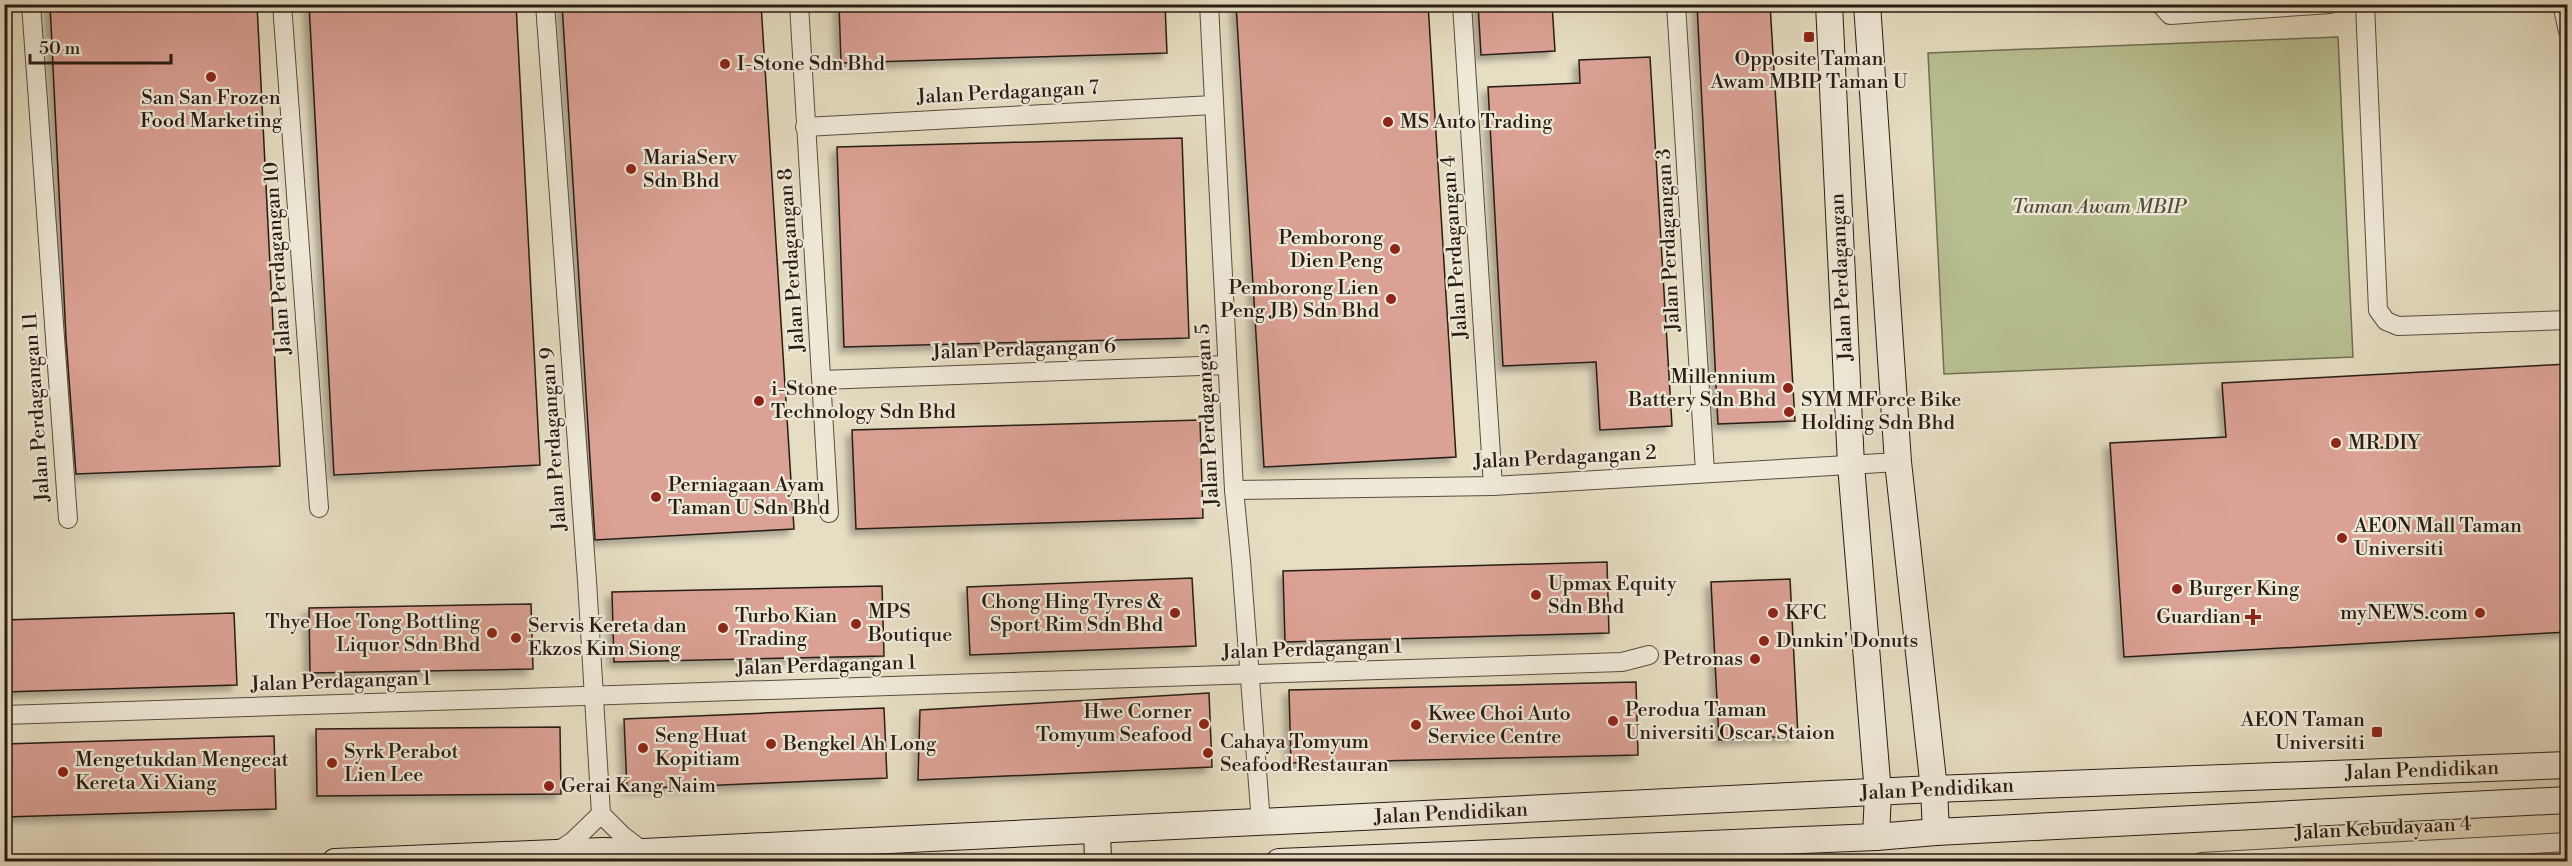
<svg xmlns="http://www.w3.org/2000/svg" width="2572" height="866" viewBox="0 0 2572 866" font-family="'Libre Bodoni',serif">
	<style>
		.green { fill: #b8c092; stroke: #706e54; stroke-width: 1.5 }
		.building { fill: #dba195; stroke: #281b15; stroke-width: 1.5; filter: url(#shadow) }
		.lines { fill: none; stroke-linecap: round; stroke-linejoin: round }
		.street-casing { stroke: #584c40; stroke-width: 20 }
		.secondary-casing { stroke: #281b15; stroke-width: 28 }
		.street { stroke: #efead8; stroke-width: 18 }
		.secondary { stroke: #efead8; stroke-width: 26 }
		.poi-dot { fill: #8f2418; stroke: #efead8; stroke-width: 2 }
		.labels { text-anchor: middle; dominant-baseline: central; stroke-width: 4.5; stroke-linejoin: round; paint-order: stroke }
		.poi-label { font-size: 20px; fill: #281b15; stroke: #efead8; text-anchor: start }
		.street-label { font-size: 20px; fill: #281b15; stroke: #efead8 }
		.park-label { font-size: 20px; font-style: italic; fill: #534d3a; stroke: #efead8 }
	</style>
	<defs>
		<filter id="shadow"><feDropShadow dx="-5.5" dy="5.5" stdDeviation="3" flood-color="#0004"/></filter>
	</defs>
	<rect width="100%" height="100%" fill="#e6dec3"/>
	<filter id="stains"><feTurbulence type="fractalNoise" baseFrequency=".00333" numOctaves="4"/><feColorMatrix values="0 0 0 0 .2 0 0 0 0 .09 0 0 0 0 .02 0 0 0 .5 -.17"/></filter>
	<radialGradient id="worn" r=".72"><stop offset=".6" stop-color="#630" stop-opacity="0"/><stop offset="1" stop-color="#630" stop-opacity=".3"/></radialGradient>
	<!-- green -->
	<polygon class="green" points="2338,37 2353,357 1944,374 1928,53"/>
	<!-- building -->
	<g class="building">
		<polygon points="50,4 257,4 280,466 76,474 66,338"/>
		<polygon points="309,4 516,4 540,465 334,475"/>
		<polygon points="562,4 761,4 794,529 595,540"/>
		<polygon points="839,4 1165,4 1167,53 841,63"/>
		<polygon points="1236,4 1428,4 1456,457 1264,467"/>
		<polygon points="1478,4 1552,4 1555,51 1481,55"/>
		<polygon points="1697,4 1770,4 1795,421 1718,424"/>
		<polygon points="1650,57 1672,426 1600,430 1596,362 1503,366 1488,87 1580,83 1579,60"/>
		<polygon points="1182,138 1189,338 844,347 837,147"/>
		<polygon points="2568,364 2568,632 2124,657 2110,443 2226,437 2222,383"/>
		<polygon points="1200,420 1203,518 856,529 852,430"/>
		<polygon points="1607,562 1609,633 1285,642 1283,571"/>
		<polygon points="1192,578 1196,646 970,655 967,587"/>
		<polygon points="1790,579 1798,736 1719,740 1711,582"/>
		<polygon points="882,586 884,656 614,662 612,592"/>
		<polygon points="531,604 533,669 310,673 309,608"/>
		<polygon points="234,613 237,685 4,692 4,620"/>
		<polygon points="1636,682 1638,755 1291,763 1289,690"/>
		<polygon points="1209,693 1212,767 918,780 920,710"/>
		<polygon points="884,708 887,778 627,789 624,719"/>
		<polygon points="560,727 561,794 317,796 316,729"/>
		<polygon points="274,736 276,809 4,817 4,744"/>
	</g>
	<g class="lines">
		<defs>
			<g id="street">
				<polyline points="31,4 68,519"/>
				<polyline points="282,4 319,508"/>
				<polyline points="545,4 587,581 601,814 623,836 644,852"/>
				<polyline points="799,4 829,513"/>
				<polyline points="1209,4 1234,490 1241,561 1261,823"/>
				<polyline points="1462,4 1493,486"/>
				<polyline points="1676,4 1705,472"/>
				<polyline points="2160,4 2170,15 2330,4"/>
				<polyline points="2365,4 2378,310 2386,321 2398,326 2568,320"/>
				<polyline points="2562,4 2568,31"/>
				<polyline points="805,127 1213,105"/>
				<polyline points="822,380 1227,365"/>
				<polyline points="1234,490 1493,486 1898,462"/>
				<polyline points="4,715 1622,662 1649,655"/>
				<polyline points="555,853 573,841 601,814"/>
				<polyline points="2201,862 2568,842"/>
			</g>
			<g id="secondary">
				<polyline points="1829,4 1851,465 1878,793 1876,837"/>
				<polyline points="1867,4 1898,462 1934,789 1936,832"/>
				<polyline points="1097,830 1098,862"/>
				<polyline points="335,862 603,851 644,852 1934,789 2568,765"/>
				<polyline points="1279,862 1876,837 1936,832 2568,800"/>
			</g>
		</defs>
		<!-- street casing -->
		<use href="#street" class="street-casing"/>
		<!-- secondary casing -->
		<use href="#secondary" class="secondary-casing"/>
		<!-- street -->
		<use href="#street" class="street"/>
		<!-- secondary -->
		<use href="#secondary" class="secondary"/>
	</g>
	<!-- markers -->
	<g class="poi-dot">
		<rect x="1803" y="31" width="12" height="12" rx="3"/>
		<circle cx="725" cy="64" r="6"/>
		<circle cx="211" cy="77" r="6"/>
		<circle cx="1388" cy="122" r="6"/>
		<circle cx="631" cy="169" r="6"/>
		<circle cx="1395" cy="249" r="6"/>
		<circle cx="1391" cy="299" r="6"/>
		<circle cx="1788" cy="388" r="6"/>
		<circle cx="759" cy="401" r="6"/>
		<circle cx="1789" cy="412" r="6"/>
		<circle cx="2336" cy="443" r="6"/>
		<circle cx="656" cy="497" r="6"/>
		<circle cx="2342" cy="538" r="6"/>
		<circle cx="2177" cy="589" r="6"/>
		<circle cx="1536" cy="595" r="6"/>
		<circle cx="1175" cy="613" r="6"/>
		<circle cx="1773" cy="613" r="6"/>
		<circle cx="2480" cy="613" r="6"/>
		<path d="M2250 608h6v6h6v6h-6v6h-6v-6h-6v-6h6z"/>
		<circle cx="856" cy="624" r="6"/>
		<circle cx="723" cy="628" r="6"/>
		<circle cx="492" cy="633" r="6"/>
		<circle cx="516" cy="638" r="6"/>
		<circle cx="1764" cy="641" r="6"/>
		<circle cx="1755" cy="659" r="6"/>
		<circle cx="1613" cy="721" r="6"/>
		<circle cx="1204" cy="724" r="6"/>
		<circle cx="1416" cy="725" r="6"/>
		<rect x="2371" y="726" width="12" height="12" rx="3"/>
		<circle cx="771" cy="744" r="6"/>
		<circle cx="643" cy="748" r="6"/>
		<circle cx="1208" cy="753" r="6"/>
		<circle cx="332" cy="763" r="6"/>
		<circle cx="63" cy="772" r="6"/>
		<circle cx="549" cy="786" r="6"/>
	</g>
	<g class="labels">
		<!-- poi labels -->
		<g class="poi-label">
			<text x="1809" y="59" text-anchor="middle">Opposite Taman<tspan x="1809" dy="23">Awam MBIP Taman U</tspan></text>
			<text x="737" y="64">I-Stone Sdn Bhd</text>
			<text x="211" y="98" text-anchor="middle">San San Frozen<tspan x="211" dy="23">Food Marketing</tspan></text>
			<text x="1400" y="122">MS Auto Trading</text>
			<text x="643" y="158">MariaServ<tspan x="643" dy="23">Sdn Bhd</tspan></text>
			<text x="1383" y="238" text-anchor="end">Pemborong<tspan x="1383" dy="23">Dien Peng</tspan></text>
			<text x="1379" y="288" text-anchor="end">Pemborong Lien<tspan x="1379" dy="23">Peng JB) Sdn Bhd</tspan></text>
			<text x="1776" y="377" text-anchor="end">Millennium<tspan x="1776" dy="23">Battery Sdn Bhd</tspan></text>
			<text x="771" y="389">i-Stone<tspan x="771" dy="23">Technology Sdn Bhd</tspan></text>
			<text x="1801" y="400">SYM MForce Bike<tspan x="1801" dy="23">Holding Sdn Bhd</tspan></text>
			<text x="2348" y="443">MR.DIY</text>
			<text x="668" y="485">Perniagaan Ayam<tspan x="668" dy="23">Taman U Sdn Bhd</tspan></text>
			<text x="2354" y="526">AEON Mall Taman<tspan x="2354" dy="23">Universiti</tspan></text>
			<text x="1548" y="584">Upmax Equity<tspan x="1548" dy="23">Sdn Bhd</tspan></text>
			<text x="2189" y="589">Burger King</text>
			<text x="1163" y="602" text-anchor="end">Chong Hing Tyres &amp;<tspan x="1163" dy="23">Sport Rim Sdn Bhd</tspan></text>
			<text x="868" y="612">MPS<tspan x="868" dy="23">Boutique</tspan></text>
			<text x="1785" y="613">KFC</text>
			<text x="2468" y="613" text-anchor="end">myNEWS.com</text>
			<text x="735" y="616">Turbo Kian<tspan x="735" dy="23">Trading</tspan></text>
			<text x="2241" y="617" text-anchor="end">Guardian</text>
			<text x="480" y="622" text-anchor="end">Thye Hoe Tong Bottling<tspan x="480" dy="23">Liquor Sdn Bhd</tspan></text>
			<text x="528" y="626">Servis Kereta dan<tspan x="528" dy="23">Ekzos Kim Siong</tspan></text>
			<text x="1776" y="641">Dunkin' Donuts</text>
			<text x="1743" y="659" text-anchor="end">Petronas</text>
			<text x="1625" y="710">Perodua Taman<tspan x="1625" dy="23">Universiti Oscar Staion</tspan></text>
			<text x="1192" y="712" text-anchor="end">Hwe Corner<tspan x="1192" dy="23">Tomyum Seafood</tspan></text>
			<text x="1428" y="714">Kwee Choi Auto<tspan x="1428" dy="23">Service Centre</tspan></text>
			<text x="2365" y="720" text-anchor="end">AEON Taman<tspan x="2365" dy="23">Universiti</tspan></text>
			<text x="655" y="736">Seng Huat<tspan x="655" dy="23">Kopitiam</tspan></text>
			<text x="1220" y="742">Cahaya Tomyum<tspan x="1220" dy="23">Seafood Restauran</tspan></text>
			<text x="783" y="744">Bengkel Ah Long</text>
			<text x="344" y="752">Syrk Perabot<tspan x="344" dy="23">Lien Lee</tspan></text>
			<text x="75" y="760">Mengetukdan Mengecat<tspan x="75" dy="23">Kereta Xi Xiang</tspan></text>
			<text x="561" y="786">Gerai Kang Naim</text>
		</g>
		<!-- street labels -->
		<g class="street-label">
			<text transform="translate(1008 93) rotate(-3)">Jalan Perdagangan 7</text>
			<text transform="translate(1669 240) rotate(-93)">Jalan Perdagangan 3</text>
			<text transform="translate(1455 247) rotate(-94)">Jalan Perdagangan 4</text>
			<text transform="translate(278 258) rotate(-94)">Jalan Perdagangan 10</text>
			<text transform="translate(792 260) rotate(-94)">Jalan Perdagangan 8</text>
			<text transform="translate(1842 277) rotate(-93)">Jalan Perdagangan</text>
			<text transform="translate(1024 350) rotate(-2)">Jalan Perdagangan 6</text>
			<text transform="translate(37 407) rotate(-94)">Jalan Perdagangan 11</text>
			<text transform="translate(1208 415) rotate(-93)">Jalan Perdagangan 5</text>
			<text transform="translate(554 439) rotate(-94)">Jalan Perdagangan 9</text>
			<text transform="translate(1565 458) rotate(-3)">Jalan Perdagangan 2</text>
			<text transform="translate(1312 650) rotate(-2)">Jalan Perdagangan 1</text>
			<text transform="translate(826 666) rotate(-2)">Jalan Perdagangan 1</text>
			<text transform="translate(341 682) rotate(-2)">Jalan Perdagangan 1</text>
			<text transform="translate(2422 771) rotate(-2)">Jalan Pendidikan</text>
			<text transform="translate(1937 790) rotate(-3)">Jalan Pendidikan</text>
			<text transform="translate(1451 814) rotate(-3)">Jalan Pendidikan</text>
			<text transform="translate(2383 829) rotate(-3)">Jalan Kebudayaan 4</text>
		</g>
		<!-- park labels -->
		<g class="park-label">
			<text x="2099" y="207">Taman Awam MBIP</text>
		</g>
	</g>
	<!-- margin -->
	<rect width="2572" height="866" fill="none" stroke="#e6dec3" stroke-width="24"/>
	<rect x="6" y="6" width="2560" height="854" fill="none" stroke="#281b15" stroke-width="3"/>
	<rect x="12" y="12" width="2548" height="842" fill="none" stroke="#281b15" stroke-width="1.5"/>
	<!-- scale -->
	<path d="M30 54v9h141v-9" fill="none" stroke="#281b15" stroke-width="3"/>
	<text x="39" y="54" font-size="18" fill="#281b15" stroke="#efead8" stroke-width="4.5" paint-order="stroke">50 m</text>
	<rect width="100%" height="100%" filter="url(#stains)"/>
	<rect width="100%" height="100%" fill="url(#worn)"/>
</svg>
